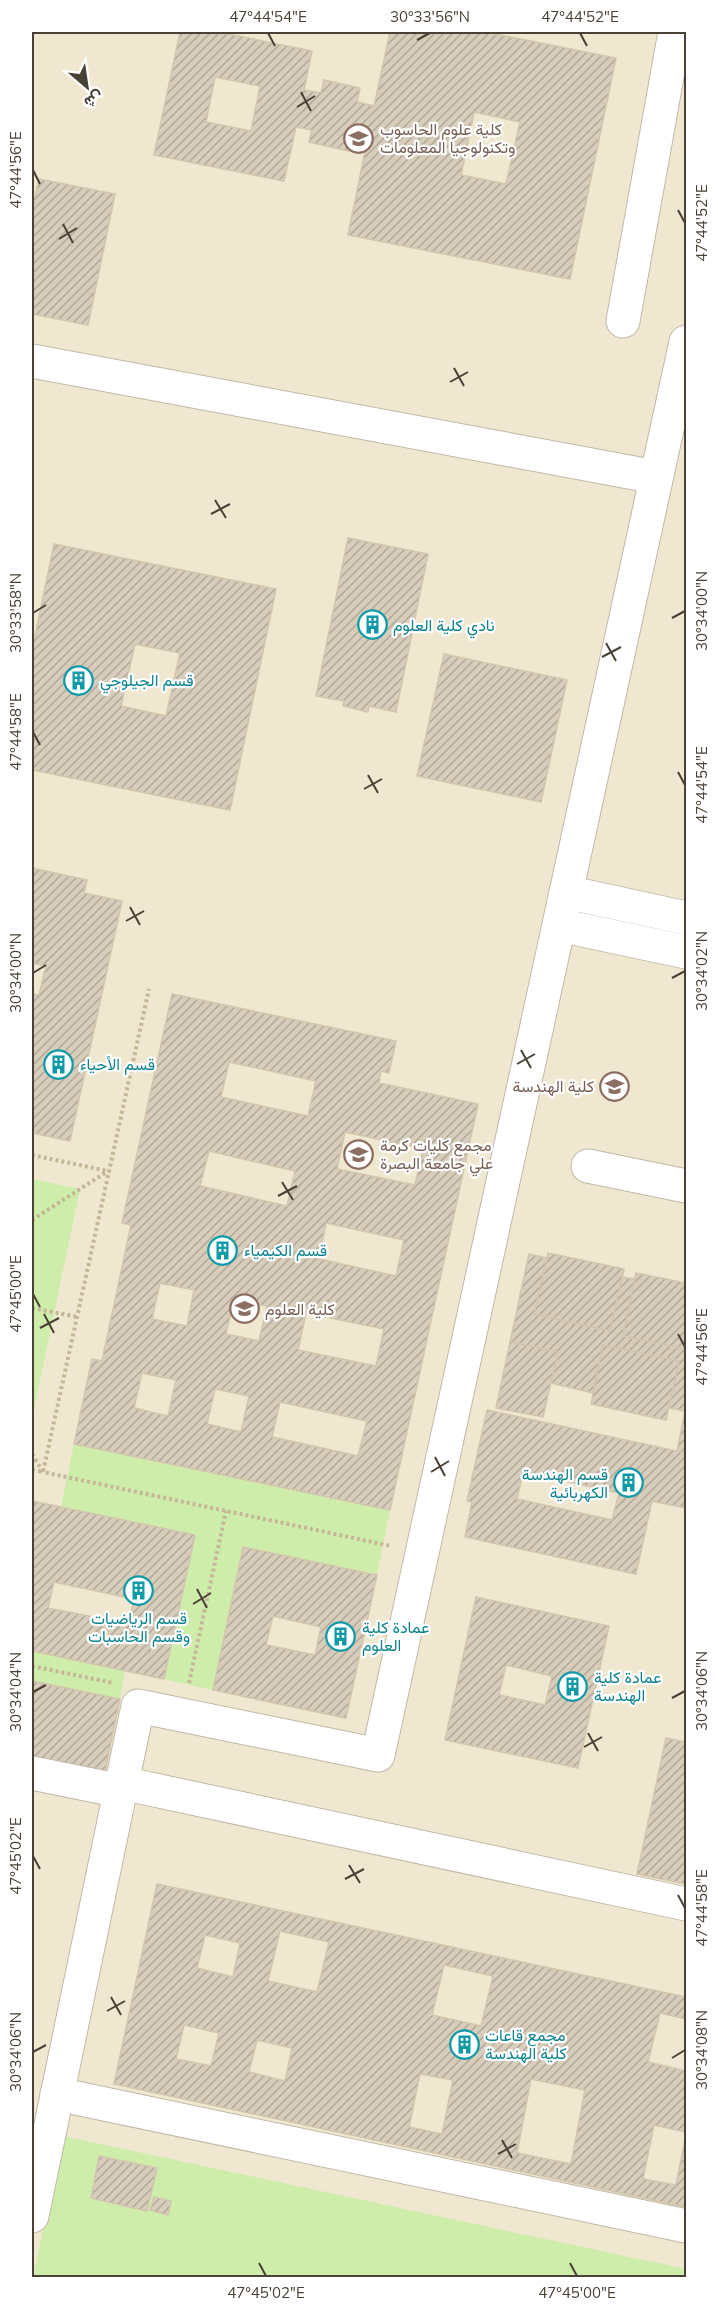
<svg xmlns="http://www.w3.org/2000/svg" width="718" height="2309" viewBox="0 0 718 2309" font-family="Mulish,Vazirmatn,sans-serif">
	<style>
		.education { fill: #efe7cf }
		.green { fill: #ceedab; fill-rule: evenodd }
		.building { fill: url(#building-hatch); stroke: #d3c5ad; stroke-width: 1.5; fill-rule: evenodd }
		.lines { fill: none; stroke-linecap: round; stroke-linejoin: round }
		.minor-casing { stroke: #c1b9a8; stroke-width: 35 }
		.path { stroke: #c5b698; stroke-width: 4; stroke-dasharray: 3 3; stroke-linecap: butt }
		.minor { stroke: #fff; stroke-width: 33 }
		.ticks { fill: none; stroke: #494135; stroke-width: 2 }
		.labels { text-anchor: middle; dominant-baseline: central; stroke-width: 4.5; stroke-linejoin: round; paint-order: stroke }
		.education-label { font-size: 16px; fill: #785e54; stroke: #fff; text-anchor: start }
		.culture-label { font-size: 16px; fill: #0d838f; stroke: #fff; text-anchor: start }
		.neatline { fill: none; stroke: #494135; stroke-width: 2 }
		.ticks-label { font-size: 15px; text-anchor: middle; fill: #494135 }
	</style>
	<defs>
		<pattern id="building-hatch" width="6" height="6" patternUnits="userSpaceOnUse" patternTransform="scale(1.5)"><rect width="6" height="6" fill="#d8cdbb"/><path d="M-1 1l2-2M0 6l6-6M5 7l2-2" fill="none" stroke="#b1a899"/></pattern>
	</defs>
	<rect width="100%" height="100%" fill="#f5f1e7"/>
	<!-- education -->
	<polygon class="education" points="32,32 686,32 686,2277 32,2278"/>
	<!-- green -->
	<g class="green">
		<polygon points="32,1179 80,1189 32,1419"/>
		<polygon points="74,1444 390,1510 377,1575 243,1548 213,1690 164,1679 195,1535 61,1507"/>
		<polygon points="32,1651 125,1671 120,1699 32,1681"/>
		<path d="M 63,2136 L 686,2269 L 686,2278 L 33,2278 ZM 100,2156 L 156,2168 L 147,2211 L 91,2198 ZM 154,2197 L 171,2201 L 168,2215 L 150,2210 Z"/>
	</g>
	<!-- building -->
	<g class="building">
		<path d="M 180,32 L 219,32 L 312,51 L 304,90 L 321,93 L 324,80 L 360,88 L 357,102 L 374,106 L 390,32 L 485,32 L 616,58 L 570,279 L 348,235 L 367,142 L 351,139 L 349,151 L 309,142 L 312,130 L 296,127 L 284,181 L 154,155 ZM 215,77 L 260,86 L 251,131 L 206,122 ZM 474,112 L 520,122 L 506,184 L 461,175 Z"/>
		<polygon points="39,179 115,194 88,325 32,314 32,196 35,197"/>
		<polygon points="348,538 428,554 396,712 369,706 368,712 343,706 344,701 316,696"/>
		<path d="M 54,544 L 276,589 L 230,810 L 32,770 L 32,636 L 35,636 ZM 135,644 L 180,653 L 166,716 L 121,706 Z"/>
		<polygon points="444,654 567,680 541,802 417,776"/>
		<polygon points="32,868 87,880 84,893 122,901 70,1141 32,1133 32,994 39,995 46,966 32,963"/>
		<path d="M 172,994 L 396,1041 L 389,1073 L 381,1071 L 379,1083 L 478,1104 L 390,1510 L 74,1444 L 92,1359 L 102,1361 L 131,1225 L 122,1223 ZM 229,1062 L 316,1081 L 308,1116 L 221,1097 ZM 345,1132 L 423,1149 L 415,1185 L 337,1169 ZM 209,1151 L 295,1171 L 287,1206 L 200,1186 ZM 326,1223 L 404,1240 L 396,1276 L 319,1259 ZM 160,1283 L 194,1290 L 187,1326 L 152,1319 ZM 234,1299 L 267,1306 L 259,1341 L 226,1334 ZM 306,1313 L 384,1329 L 376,1366 L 298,1350 ZM 142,1373 L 176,1380 L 168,1416 L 134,1408 ZM 215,1389 L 249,1396 L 241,1432 L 207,1424 ZM 280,1402 L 367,1421 L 358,1456 L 272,1437 Z"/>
		<polygon points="548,1253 624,1269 610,1331 534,1314"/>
		<polygon points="529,1254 547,1258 534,1314 610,1331 622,1277 635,1279 623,1336 686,1349 686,1453 677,1451 685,1411 669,1408 679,1361 603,1345 593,1393 551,1383 558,1352 510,1342"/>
		<polygon points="636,1273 686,1283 686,1349 623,1336"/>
		<polygon points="510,1342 558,1352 543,1417 496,1408"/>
		<polygon points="603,1345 679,1361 666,1420 591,1404"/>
		<path d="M 487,1410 L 686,1453 L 686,1508 L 652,1501 L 636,1574 L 465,1537 L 472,1502 L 467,1501 ZM 523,1472 L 619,1493 L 612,1520 L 517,1499 Z"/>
		<path d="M 32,1501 L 195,1535 L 164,1679 L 32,1651 ZM 54,1582 L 134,1599 L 129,1624 L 48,1608 Z"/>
		<path d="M 243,1547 L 377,1575 L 346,1718 L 213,1690 ZM 273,1616 L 321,1627 L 315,1655 L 266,1645 Z"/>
		<path d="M 476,1597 L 609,1626 L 578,1768 L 445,1740 ZM 506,1665 L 552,1676 L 545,1705 L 499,1695 Z"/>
		<polygon points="32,1681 120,1699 104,1776 32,1762"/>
		<polygon points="666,1738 686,1742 686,1884 637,1874"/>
		<path d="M 157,1884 L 686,1997 L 686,2019 L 660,2013 L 648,2062 L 686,2071 L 686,2132 L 654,2125 L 643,2179 L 676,2185 L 686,2134 L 686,2207 L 114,2084 ZM 280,1931 L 329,1942 L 317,1992 L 268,1981 ZM 205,1935 L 240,1943 L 233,1977 L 197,1968 ZM 444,1965 L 493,1976 L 481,2026 L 432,2015 ZM 184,2025 L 219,2033 L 211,2066 L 176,2059 ZM 257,2040 L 292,2048 L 285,2081 L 249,2072 ZM 420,2074 L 453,2080 L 442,2134 L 409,2127 ZM 531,2079 L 585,2090 L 571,2164 L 517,2153 Z"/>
		<polygon points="99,2156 157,2168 147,2211 91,2198"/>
		<polygon points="154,2197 171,2201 168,2215 150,2210"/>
	</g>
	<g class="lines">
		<defs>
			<g id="minor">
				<polyline points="623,321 675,32"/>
				<polyline points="32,361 645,475"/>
				<polyline points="566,892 686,918"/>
				<polyline points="559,925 686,952"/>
				<polyline points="588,1166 686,1186"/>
				<polyline points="32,1773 121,1791"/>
				<polyline points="122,1783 686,1904"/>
				<polyline points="57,2094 686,2226"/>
				<polyline points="32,2216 138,1706 378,1755 686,342"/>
			</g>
		</defs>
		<!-- minor casing -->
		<use href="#minor" class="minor-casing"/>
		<!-- path -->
		<g class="path">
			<polyline points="32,1155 108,1171"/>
			<polyline points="32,1220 108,1171"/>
			<polyline points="32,1308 78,1317"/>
			<polyline points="32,1454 43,1472 391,1546"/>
			<polyline points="32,1470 43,1472 149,989"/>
			<polyline points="32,1666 113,1683"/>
			<polyline points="189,1683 226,1511"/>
		</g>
		<!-- minor -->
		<use href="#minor" class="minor"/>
	</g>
	<!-- ticks -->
	<path class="ticks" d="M 268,33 L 275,46M 580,33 L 587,46M 417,40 L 430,33M 301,92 L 311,111M 297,107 L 315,96M 33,170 L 40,184M 678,210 L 685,223M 63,224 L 73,243M 59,239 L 77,228M 454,368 L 464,386M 450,382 L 468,372M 215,500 L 226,518M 211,514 L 230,504M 33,613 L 46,605M 672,618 L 685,611M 606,643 L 616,661M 602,657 L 621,647M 33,732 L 40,745M 678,772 L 685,785M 368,775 L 378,793M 364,789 L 382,779M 130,907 L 140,925M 126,921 L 144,911M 33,973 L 46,965M 672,978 L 685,971M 521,1050 L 531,1068M 517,1064 L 535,1054M 282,1182 L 293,1200M 278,1196 L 297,1186M 33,1294 L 40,1307M 44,1314 L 54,1333M 40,1328 L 59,1318M 678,1334 L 685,1347M 435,1457 L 445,1476M 431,1472 L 449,1461M 197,1589 L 207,1608M 193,1604 L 211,1593M 33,1692 L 46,1685M 672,1698 L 685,1691M 588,1733 L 598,1751M 584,1747 L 602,1737M 33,1856 L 40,1869M 349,1865 L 360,1883M 345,1879 L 364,1869M 678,1895 L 685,1908M 111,1997 L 121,2015M 107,2011 L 125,2001M 33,2052 L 46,2045M 672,2058 L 685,2050M 502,2140 L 512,2158M 498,2154 L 516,2144M 259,2263 L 266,2276M 570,2263 L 577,2276"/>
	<!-- icons -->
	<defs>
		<symbol id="university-ring" viewBox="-11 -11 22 22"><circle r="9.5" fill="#fff" stroke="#8d6e63" stroke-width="1.5"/><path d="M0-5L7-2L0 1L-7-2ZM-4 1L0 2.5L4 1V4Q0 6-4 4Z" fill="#8d6e63"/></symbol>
		<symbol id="building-ring" viewBox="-11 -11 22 22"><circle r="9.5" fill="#fff" stroke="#0f9aa8" stroke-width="1.5"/><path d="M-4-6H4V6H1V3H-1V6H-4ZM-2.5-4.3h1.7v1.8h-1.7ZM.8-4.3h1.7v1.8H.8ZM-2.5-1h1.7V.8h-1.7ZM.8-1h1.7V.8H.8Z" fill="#0f9aa8"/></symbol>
	</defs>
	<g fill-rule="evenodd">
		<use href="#university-ring" x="342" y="122" width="33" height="33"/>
		<use href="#building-ring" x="356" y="608" width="33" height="33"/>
		<use href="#building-ring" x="62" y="664" width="33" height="33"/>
		<use href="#building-ring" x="42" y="1048" width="33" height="33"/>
		<use href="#university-ring" x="598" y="1070" width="33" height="33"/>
		<use href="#university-ring" x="342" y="1138" width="33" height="33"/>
		<use href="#building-ring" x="206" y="1234" width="33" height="33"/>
		<use href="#university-ring" x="228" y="1292" width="33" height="33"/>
		<use href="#building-ring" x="612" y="1466" width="33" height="33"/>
		<use href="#building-ring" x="122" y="1574" width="33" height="33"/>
		<use href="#building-ring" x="324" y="1620" width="33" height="33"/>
		<use href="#building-ring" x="556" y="1670" width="33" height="33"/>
		<use href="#building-ring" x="448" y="2028" width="33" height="33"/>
	</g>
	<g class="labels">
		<!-- education labels -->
		<g class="education-label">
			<text x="380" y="129">كلية علوم الحاسوب<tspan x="380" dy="18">وتكنولوجيا المعلومات</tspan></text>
			<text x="594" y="1086" text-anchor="end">كلية الهندسة</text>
			<text x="380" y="1145">مجمع كليات كرمة<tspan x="380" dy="18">علي جامعة البصرة</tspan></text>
			<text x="265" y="1309">كلية العلوم</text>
		</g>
		<!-- culture labels -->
		<g class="culture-label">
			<text x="393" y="625">نادي كلية العلوم</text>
			<text x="100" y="680">قسم الجيلوجي</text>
			<text x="80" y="1064">قسم الأحياء</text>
			<text x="244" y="1250">قسم الكيمياء</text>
			<text x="608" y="1474" text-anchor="end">قسم الهندسة<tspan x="608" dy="18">الكهربائية</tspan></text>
			<text x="139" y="1618" text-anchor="middle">قسم الرياضيات<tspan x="139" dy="18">وقسم الحاسبات</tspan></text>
			<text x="362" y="1627">عمادة كلية<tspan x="362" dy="18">العلوم</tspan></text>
			<text x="594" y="1677">عمادة كلية<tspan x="594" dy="18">الهندسة</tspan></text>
			<text x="485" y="2035">مجمع قاعات<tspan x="485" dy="18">كلية الهندسة</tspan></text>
		</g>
	</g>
	<!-- border -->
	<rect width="718" height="2309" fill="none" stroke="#ffffff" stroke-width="66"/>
	<!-- north arrow -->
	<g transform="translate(87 87) rotate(151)" stroke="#ffffff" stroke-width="4.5" paint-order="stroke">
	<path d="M0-4.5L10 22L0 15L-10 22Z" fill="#494135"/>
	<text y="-9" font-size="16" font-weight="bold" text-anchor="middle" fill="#494135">ش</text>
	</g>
	<rect x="33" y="33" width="652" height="2243" class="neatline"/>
	<g class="ticks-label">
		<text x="268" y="22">47°44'54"E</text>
		<text x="430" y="22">30°33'56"N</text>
		<text x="580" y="22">47°44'52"E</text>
		<text transform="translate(16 170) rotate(-90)" y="5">47°44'56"E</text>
		<text transform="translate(702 223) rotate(-90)" y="5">47°44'52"E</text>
		<text transform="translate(702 611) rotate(-90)" y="5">30°34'00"N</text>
		<text transform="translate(16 613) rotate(-90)" y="5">30°33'58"N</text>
		<text transform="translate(16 732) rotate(-90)" y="5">47°44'58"E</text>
		<text transform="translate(702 785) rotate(-90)" y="5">47°44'54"E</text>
		<text transform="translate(702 971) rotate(-90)" y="5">30°34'02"N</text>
		<text transform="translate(16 973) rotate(-90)" y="5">30°34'00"N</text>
		<text transform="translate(16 1294) rotate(-90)" y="5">47°45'00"E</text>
		<text transform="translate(702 1347) rotate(-90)" y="5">47°44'56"E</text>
		<text transform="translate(702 1691) rotate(-90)" y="5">30°34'06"N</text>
		<text transform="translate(16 1692) rotate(-90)" y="5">30°34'04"N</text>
		<text transform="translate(16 1856) rotate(-90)" y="5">47°45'02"E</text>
		<text transform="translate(702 1908) rotate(-90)" y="5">47°44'58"E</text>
		<text transform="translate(702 2050) rotate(-90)" y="5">30°34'08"N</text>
		<text transform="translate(16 2052) rotate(-90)" y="5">30°34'06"N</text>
		<text x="266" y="2298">47°45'02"E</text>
		<text x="577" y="2298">47°45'00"E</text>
	</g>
</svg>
